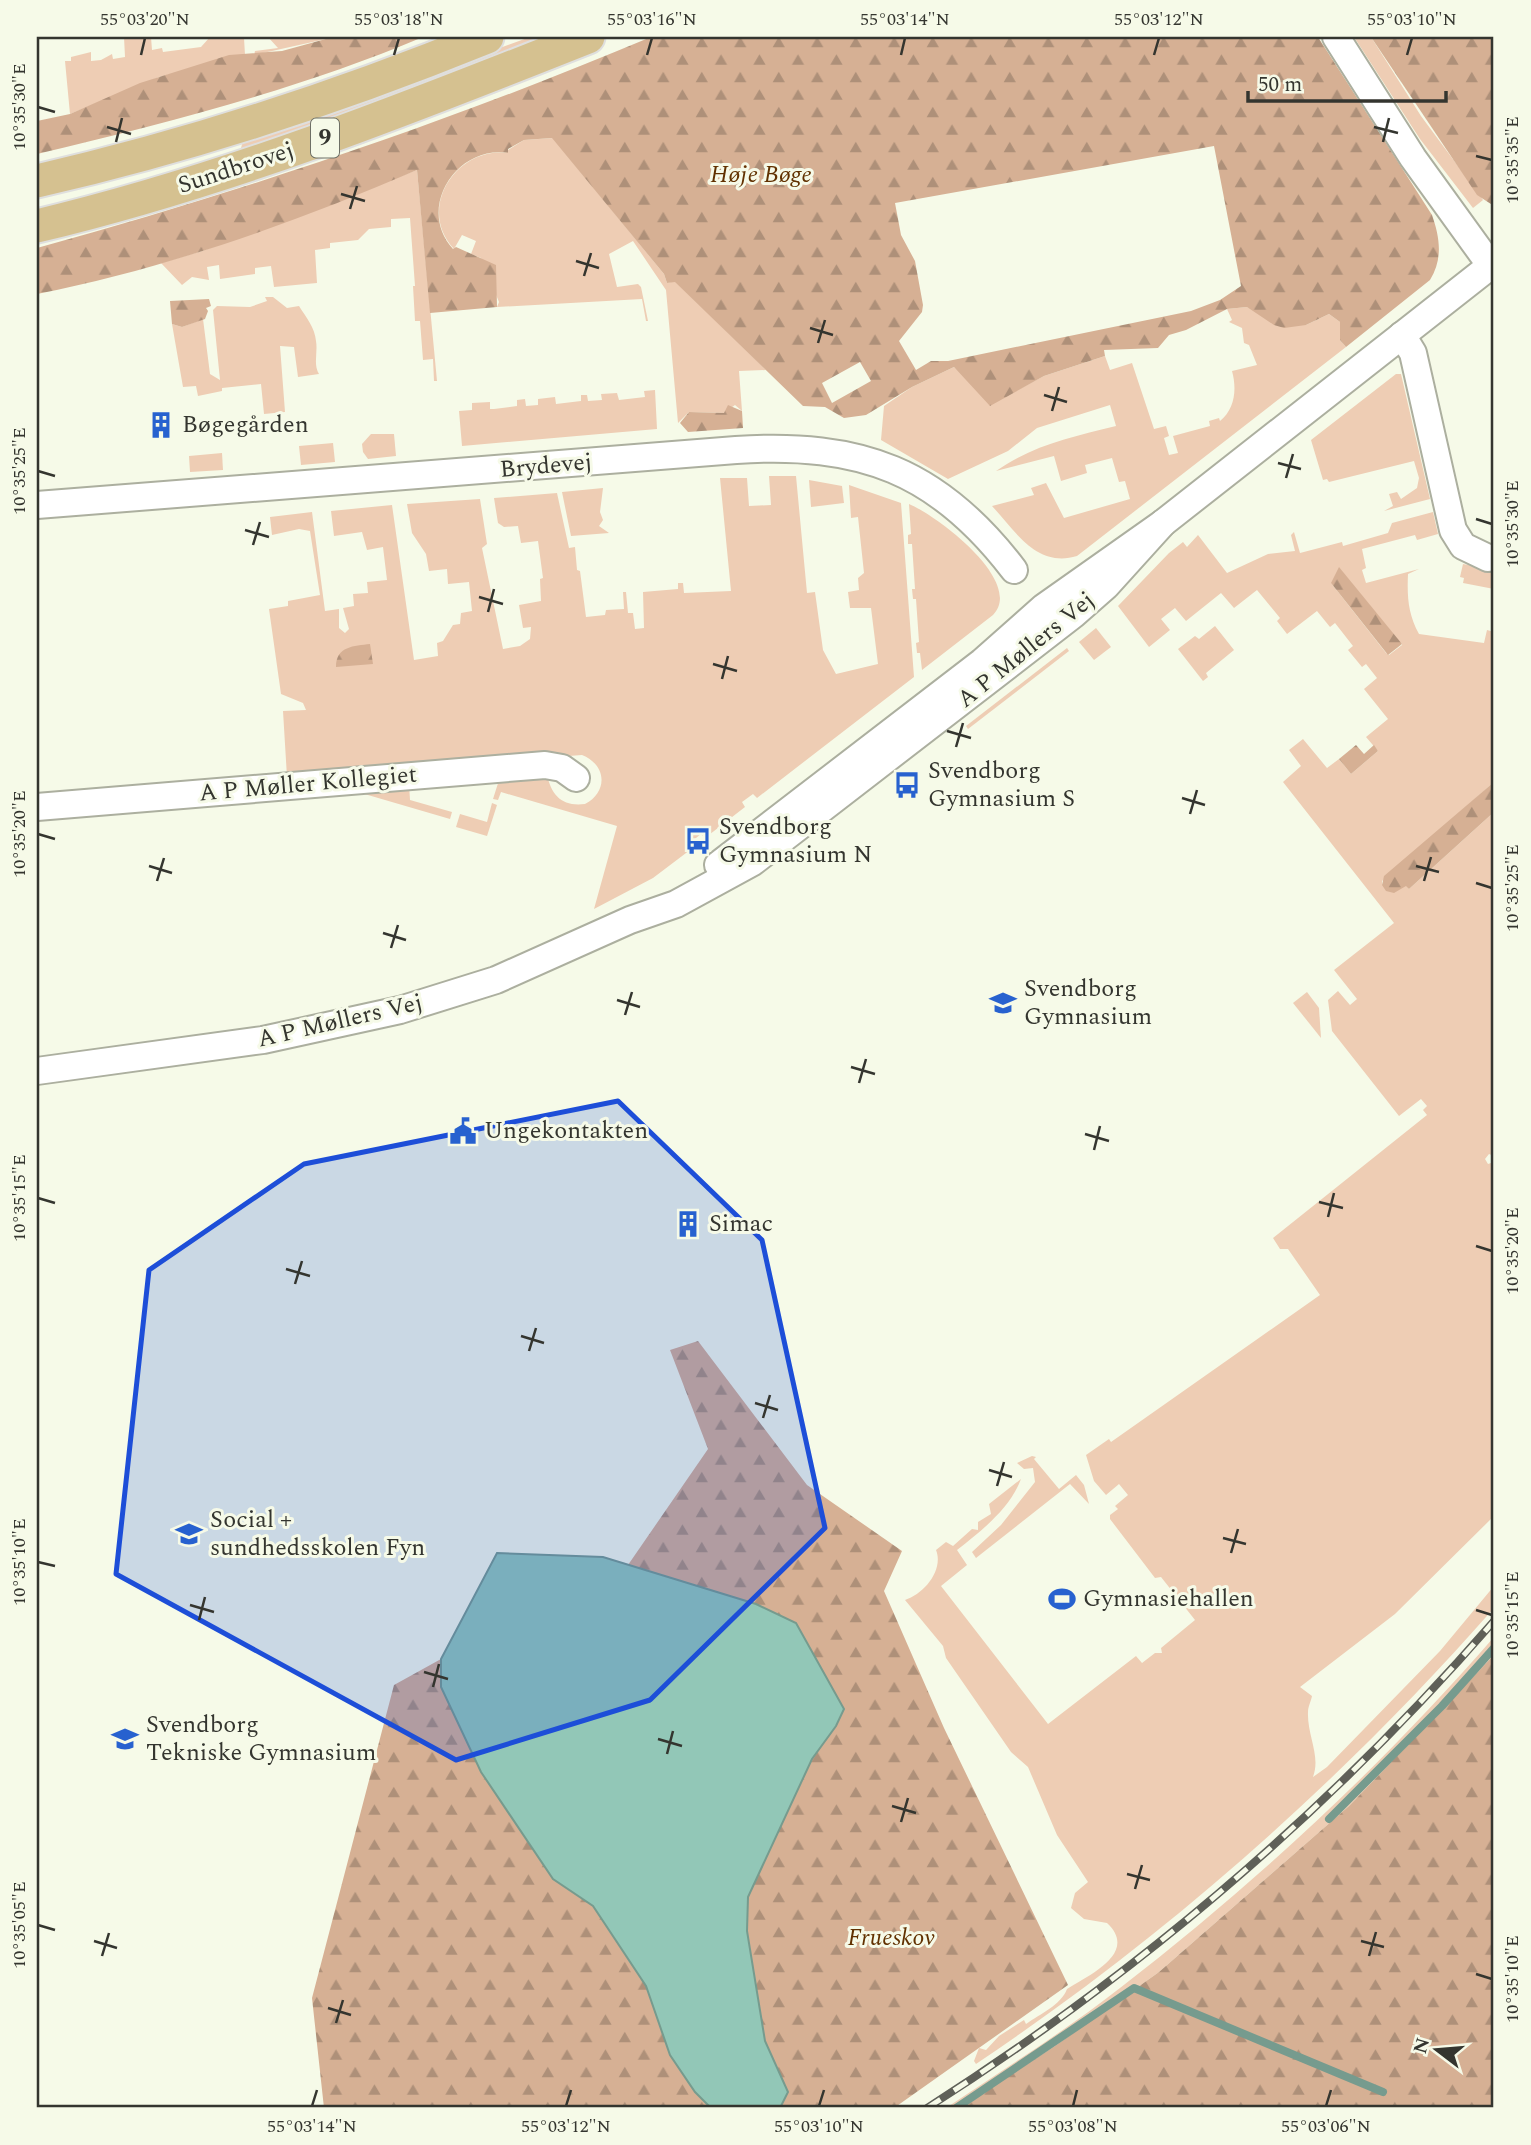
<svg xmlns="http://www.w3.org/2000/svg" width="1531" height="2145" viewBox="0 0 1531 2145" font-family="Spectral,serif">
	<style>
		.green { fill: #eecdb4; fill-rule: evenodd }
		.forest { fill: url(#forest-firs); fill-rule: evenodd }
		.water { fill: #92c7b7; stroke: #769b8e; stroke-width: 2 }
		.lines { fill: none; stroke-linecap: round; stroke-linejoin: round }
		.stream { stroke: #769b8e; stroke-width: 8 }
		.minor-casing { stroke: #acaf9f; stroke-width: 30 }
		.major-casing { stroke: #dfdfde; stroke-width: 37 }
		.minor { stroke: #fff; stroke-width: 26 }
		.major { stroke: #d5c190; stroke-width: 33 }
		.rail-casing { stroke: #5f6058; stroke-width: 8 }
		.rail { stroke: #f6fae8; stroke-width: 5; stroke-dasharray: 16; stroke-linecap: butt }
		.marked { fill: #1d4ed8; fill-opacity: 0.2; stroke: #1d4ed8; stroke-width: 5; stroke-linejoin: round }
		.ticks { fill: none; stroke: #34352f; stroke-width: 2.5 }
		.labels { text-anchor: middle; dominant-baseline: central; stroke-width: 6; stroke-linejoin: round; paint-order: stroke }
		.shield { fill: #f6fae8; stroke: #6e7066; stroke-width: 2 }
		.shield-label { font-size: 23px; font-weight: bold; fill: #34352f }
		.street-label { font-size: 24px; fill: #34352f; stroke: #f6fae8 }
		.park-label { font-size: 24px; font-style: italic; fill: #613100; stroke: #f6fae8 }
		.poi-label { font-size: 24px; fill: #34352f; stroke: #f6fae8; text-anchor: start }
		.neatline { fill: none; stroke: #34352f; stroke-width: 2.5 }
		.ticks-label { font-size: 18px; text-anchor: middle; fill: #34352f }
	</style>
	<defs>
		<pattern id="forest-firs" width="22" height="20" patternUnits="userSpaceOnUse" patternTransform="scale(1.75)"><rect width="22" height="20" fill="#d6b094"/><path d="M5 1l3.5 6h-7zM16 11l3.5 6h-7z" fill="#ae9079"/></pattern>
	</defs>
	<rect width="100%" height="100%" fill="#f6fae8"/>
	<!-- green -->
	<g class="green">
		<polygon points="124,37 151,37 152,50 162,48 163,52 201,47 210,37 244,38 245,55 159,77 70,114 65,61 71,61 71,57 91,52 91,61 101,60 112,54 113,59 125,57"/>
		<polygon points="268,37 324,37 326,39 254,55 255,51 278,48"/>
		<polygon points="530,37 564,37 243,151 241,148 243,141"/>
		<polygon points="1354,37 1371,37 1421,116 1483,200 1473,208 1420,139"/>
		<path d="M 553,138 L 664,274 L 667,283 L 675,281 L 766,370 L 739,371 L 742,411 L 735,405 L 724,413 L 689,412 L 678,423 L 666,290 L 633,241 L 609,254 L 617,287 L 638,284 L 641,287 L 648,321 L 646,321 L 642,299 L 497,307 L 499,302 L 481,258 L 471,254 L 476,241 L 462,235 L 454,249 C 416,209 456,146 508,153 L 508,150 L 524,140 Z"/>
		<polygon points="417,170 437,381 434,381 433,359 423,360 420,321 415,321 413,286 415,286 410,218 391,219 391,227 369,229 358,240 330,243 330,248 315,250 317,283 274,287 271,266 255,268 255,274 220,279 219,265 207,267 209,280 192,277 182,285 161,263 202,251"/>
		<path d="M 265,297 L 273,297 L 287,308 L 299,306 C 306,317 315,328 316,341 C 318,353 313,364 319,374 L 298,377 L 294,347 L 280,346 L 285,412 L 264,414 L 261,384 L 222,388 L 222,391 L 198,396 L 196,386 L 183,387 L 172,324 L 182,327 L 203,319 L 210,374 L 220,380 L 213,310 L 217,306 L 250,307 L 267,301 Z"/>
		<path d="M 1247,307 L 1306,325 L 1329,314 L 1340,322 L 1340,340 L 1346,347 L 1077,556 C 1037,568 1016,532 992,506 L 1034,495 L 1031,488 L 1046,483 L 1064,518 L 1130,499 L 1125,481 L 1119,482 L 1112,458 L 1085,465 L 1087,473 L 1061,481 L 1054,456 L 996,471 C 1033,445 1072,437 1116,426 L 1110,405 L 1037,428 L 1008,451 L 948,479 L 881,440 L 884,406 L 912,387 L 954,367 L 995,402 L 1044,376 L 1105,356 L 1110,370 L 1132,363 L 1154,429 L 1166,426 L 1169,436 L 1164,438 L 1169,455 L 1178,453 L 1173,436 L 1210,426 L 1209,421 L 1219,418 L 1220,421 C 1235,409 1237,389 1232,371 L 1257,365 L 1249,345 L 1244,343 L 1242,328 L 1229,322 L 1232,320 L 1227,309 Z"/>
		<polygon points="1396,374 1401,374 1430,499 1384,511 1393,506 1389,494 1397,492 1401,499 1417,488 1419,478 1414,461 1329,482 1327,479 1323,480 1311,440"/>
		<polygon points="655,390 657,429 462,446 459,411 472,410 472,403 490,402 490,409 494,409 517,406 517,400 525,399 526,406 538,405 538,399 555,397 556,404 581,401 581,395 587,395 588,401 602,400 601,394 617,393 619,400 645,397 644,391"/>
		<polygon points="371,434 394,434 396,456 368,459 363,452 362,444"/>
		<polygon points="333,443 335,462 301,465 299,446"/>
		<polygon points="222,453 223,470 190,472 189,456"/>
		<path d="M 769,476 L 796,476 L 807,593 L 815,592 L 823,650 L 836,674 L 878,664 L 871,608 L 850,608 L 848,592 L 859,590 L 858,578 L 864,573 L 858,517 L 851,518 L 849,485 L 901,503 L 914,677 L 757,798 L 753,794 L 742,802 L 745,807 L 705,838 L 701,834 L 691,842 L 694,847 L 653,878 L 594,909 L 617,826 L 501,792 L 498,800 L 493,799 L 500,777 L 547,774 C 551,796 563,807 585,804 C 608,792 607,765 582,755 L 287,777 L 283,711 L 306,710 L 303,703 L 281,694 L 269,609 L 288,606 L 288,601 L 320,595 L 310,531 L 299,529 L 272,535 L 270,517 L 312,512 L 325,611 L 339,609 L 339,628 L 345,633 L 349,629 L 343,608 L 354,606 L 353,594 L 368,593 L 367,582 L 387,580 L 383,547 L 367,550 L 362,532 L 334,536 L 331,511 L 392,505 L 414,660 L 438,656 L 437,643 L 443,641 L 453,625 L 460,624 L 461,613 L 472,611 L 469,582 L 448,584 L 447,569 L 429,571 L 426,554 L 412,533 L 407,504 L 480,499 L 487,544 L 482,548 L 503,649 L 520,646 L 530,639 L 531,627 L 523,628 L 519,605 L 541,601 L 540,579 L 543,578 L 538,541 L 521,543 L 518,526 L 504,527 L 498,523 L 494,498 L 557,493 L 569,548 L 575,547 L 577,570 L 580,571 L 586,617 L 605,615 L 606,610 L 624,609 L 623,592 L 626,592 L 628,613 L 633,613 L 635,629 L 644,628 L 643,592 L 678,589 L 678,583 L 683,583 L 684,593 L 731,591 L 720,478 L 747,478 L 749,506 L 771,505 Z"/>
		<polygon points="809,480 842,486 844,503 811,507"/>
		<polygon points="603,488 600,512 603,520 599,526 609,533 571,536 562,492"/>
		<path d="M 909,504 C 938,516 1025,582 993,615 L 922,670 L 920,653 L 917,653 L 916,643 L 919,642 L 916,599 L 913,599 L 912,589 L 915,589 L 912,544 L 908,544 L 908,535 L 911,534 Z"/>
		<path d="M 1433,512 L 1438,534 L 1417,540 L 1415,535 L 1362,549 L 1366,568 L 1362,570 L 1366,583 L 1419,569 L 1408,574 C 1407,597 1408,614 1419,634 L 1484,643 L 1487,630 L 1494,632 L 1494,782 L 1382,881 L 1382,885 L 1406,885 L 1409,889 L 1494,812 L 1494,1156 L 1489,1154 L 1485,1159 L 1488,1164 L 1494,1162 L 1494,1516 L 1395,1614 L 1300,1687 L 1312,1696 C 1311,1701 1308,1707 1308,1712 C 1307,1735 1321,1756 1313,1777 L 1327,1767 L 1440,1651 L 1494,1586 L 1494,1608 C 1341,1782 1168,1935 976,2064 L 974,2061 L 979,2048 L 986,2050 L 999,2036 L 1024,2020 L 1026,2024 C 1040,2014 1061,2005 1067,1989 C 1089,1975 1139,1953 1107,1923 L 1084,1919 L 1071,1908 L 1075,1893 L 1088,1882 L 1057,1835 L 1028,1767 L 1011,1752 L 946,1658 L 943,1646 L 905,1600 C 924,1594 944,1570 936,1550 L 946,1542 L 953,1546 L 972,1529 L 978,1530 L 978,1522 L 991,1514 L 989,1504 L 1021,1479 C 1010,1509 981,1531 957,1550 L 967,1565 L 941,1586 L 1048,1724 L 1136,1656 L 1142,1663 L 1155,1653 L 1162,1653 L 1161,1648 L 1195,1620 L 1161,1577 L 1155,1578 L 1110,1519 L 1110,1515 L 1118,1509 L 1115,1506 L 1128,1495 L 1119,1484 L 1106,1495 L 1094,1481 L 1086,1455 L 1109,1439 L 1111,1442 L 1320,1295 L 1288,1249 L 1280,1249 L 1273,1238 L 1427,1115 L 1423,1110 L 1427,1106 L 1421,1099 L 1399,1116 L 1332,1031 L 1328,1000 L 1338,991 L 1350,1005 L 1357,999 L 1334,970 L 1394,923 L 1283,782 L 1301,766 L 1289,750 L 1303,739 L 1327,768 L 1339,759 L 1351,774 L 1378,751 L 1366,737 L 1388,719 L 1364,689 L 1377,678 L 1366,664 L 1362,667 L 1348,650 L 1353,646 L 1335,623 L 1330,627 L 1317,611 L 1287,634 L 1277,621 L 1280,618 L 1257,590 L 1234,608 L 1221,593 L 1186,621 L 1175,608 L 1161,619 L 1170,630 L 1149,647 L 1118,606 L 1169,553 L 1183,542 L 1187,547 L 1198,535 L 1227,573 L 1268,554 L 1295,551 L 1291,535 L 1294,532 L 1300,553 L 1342,542 L 1343,546 L 1388,533 L 1392,523 ZM 1331,583 L 1402,644 L 1402,645 L 1389,655 L 1386,653 Z"/>
		<polygon points="1463,564 1494,570 1494,589 1463,583 1464,578 1460,577"/>
		<polygon points="1215,626 1234,650 1206,673 1208,677 1203,681 1178,649 1195,636 1199,639"/>
		<polygon points="1096,628 1111,647 1094,660 1079,642"/>
		<polygon points="1067,648 1069,651 968,729 966,726"/>
		<polygon points="409,784 410,800 452,812 450,819 344,788"/>
		<polygon points="492,803 497,805 487,836 456,827 460,814 487,822"/>
		<polygon points="1307,992 1319,1008 1321,1038 1293,1003"/>
		<polygon points="1032,1456 1036,1457 1034,1459 1059,1489 1076,1475 1084,1485 1089,1504 1070,1484 976,1558 972,1552 1001,1525 1035,1482 1033,1468 1024,1469 1017,1463"/>
		<path d="M 1494,1637 L 1494,1655 L 1349,1806 L 1159,1972 L 1055,2046 L 959,2108 L 946,2108 C 1004,2069 1065,2031 1120,1988 C 1256,1883 1382,1766 1494,1637 Z"/>
	</g>
	<!-- forest -->
	<g class="forest">
		<path d="M 333,37 L 423,37 C 300,89 167,123 37,154 L 37,121 L 70,114 L 140,83 L 229,55 L 282,51 Z"/>
		<path d="M 651,37 L 1318,37 L 1432,215 C 1440,238 1443,259 1430,280 L 1346,347 L 1340,340 L 1340,322 L 1329,314 L 1306,325 L 1284,328 L 1274,325 L 1247,307 L 1227,309 L 1186,330 L 1169,335 L 1158,348 L 1104,350 L 1105,356 L 1044,376 L 990,406 L 954,367 L 912,387 L 866,415 L 844,418 L 825,407 L 803,406 L 675,282 L 667,283 L 664,274 L 552,138 L 524,140 L 508,149 L 508,153 C 456,145 416,209 453,249 L 456,247 L 496,265 L 497,307 L 430,313 L 417,170 C 294,223 168,268 37,294 L 37,248 C 247,190 449,122 651,37 ZM 1214,146 L 1241,286 L 1220,300 L 1191,311 L 948,361 L 931,361 L 916,370 L 899,341 L 922,312 L 923,305 L 915,261 L 901,235 L 895,203 ZM 860,362 L 871,381 L 832,403 L 822,383 Z"/>
		<polygon points="1371,37 1494,37 1494,206 1477,195"/>
		<polygon points="209,299 211,306 206,308 208,311 205,319 182,327 172,324 170,301"/>
		<polygon points="728,405 742,411 743,428 688,432 680,423 689,412 724,413"/>
		<polygon points="1339,567 1402,644 1388,655 1331,583"/>
		<path d="M 370,644 L 373,664 L 336,667 C 336,646 354,646 370,644 Z"/>
		<polygon points="1356,745 1364,754 1374,745 1378,751 1351,774 1339,759"/>
		<polygon points="1494,782 1494,812 1409,889 1406,886 1394,893 1386,891 1382,885 1384,876"/>
		<polygon points="698,1341 807,1485 902,1551 884,1591 944,1728 1068,1985 894,2108 780,2108 788,2092 765,2041 747,1931 748,1897 812,1758 836,1726 796,1623 756,1604 628,1565 708,1449 670,1350"/>
		<polygon points="1494,1655 1494,2108 959,2108 1055,2046 1159,1972 1349,1806"/>
		<polygon points="441,1659 441,1687 553,1879 593,1906 646,1986 670,2055 695,2092 711,2108 324,2108 312,1998 394,1685"/>
	</g>
	<!-- water -->
	<polygon class="water" points="497,1553 603,1557 756,1604 796,1623 844,1709 836,1726 812,1759 748,1897 747,1931 765,2041 788,2092 780,2108 711,2108 695,2092 670,2055 646,1986 593,1906 553,1879 481,1772 441,1687 441,1659"/>
	<g class="lines">
		<!-- stream -->
		<g class="stream">
			<polyline points="1329,1819 1442,1706 1494,1648"/>
			<polyline points="956,2108 1134,1988 1383,2092"/>
		</g>
		<defs>
			<g id="minor">
				<polyline points="1336,37 1413,158 1491,266"/>
				<polyline points="1402,335 1413,353 1453,530 1463,546 1488,558"/>
				<path d="M 37,505 L 736,450 C 860,442 938,470 1014,570"/>
				<polyline points="37,807 545,765 562,768 576,778"/>
				<polyline points="718,865 982,662 1044,607 1163,523 1494,263"/>
				<polyline points="37,1071 263,1040 400,1010 496,980 630,920 676,904 753,862 1073,615 1106,586 1163,523"/>
			</g>
			<g id="major">
				<path d="M 37,181 C 190,146 342,96 487,37"/>
				<path d="M 37,226 C 226,181 407,109 588,37"/>
			</g>
		</defs>
		<!-- minor casing -->
		<use href="#minor" class="minor-casing"/>
		<!-- major casing -->
		<use href="#major" class="major-casing"/>
		<!-- minor -->
		<use href="#minor" class="minor"/>
		<!-- major -->
		<use href="#major" class="major"/>
		<defs>
			<path id="rail" d="M 927,2108 C 1139,1973 1329,1811 1494,1621"/>
		</defs>
		<!-- rail casing -->
		<use href="#rail" class="rail-casing"/>
		<!-- rail -->
		<use href="#rail" class="rail"/>
	</g>
	<!-- marked area -->
	<path class="marked" d="M 618,1101 L 762,1240 L 825,1528 L 650,1700 L 456,1760 L 116,1574 L 149,1270 L 304,1164 Z"/>
	<!-- ticks -->
	<path class="ticks" d="M 141,55 L 145,38M 394,55 L 399,38M 647,55 L 652,38M 901,55 L 905,38M 1154,55 L 1159,38M 1407,55 L 1412,38M 38,107 L 55,112M 107,127 L 131,134M 1374,127 L 1398,133M 116,142 L 122,118M 1383,142 L 1389,118M 1476,156 L 1492,160M 341,194 L 365,201M 350,209 L 357,186M 576,261 L 599,268M 584,276 L 591,253M 810,328 L 833,335M 818,343 L 825,320M 1044,395 L 1067,402M 1052,411 L 1059,387M 1278,463 L 1301,469M 38,471 L 55,476M 1286,478 L 1293,454M 1476,519 L 1492,524M 245,530 L 269,537M 253,545 L 260,522M 479,597 L 503,604M 488,612 L 494,589M 713,664 L 737,671M 722,679 L 728,656M 947,731 L 971,738M 956,747 L 963,723M 1182,798 L 1205,805M 1190,814 L 1197,790M 38,834 L 55,839M 149,866 L 172,873M 1416,866 L 1439,872M 157,881 L 164,858M 1424,881 L 1431,857M 1476,883 L 1492,888M 383,933 L 406,940M 391,948 L 398,925M 617,1000 L 640,1007M 625,1015 L 632,992M 851,1067 L 875,1074M 859,1083 L 866,1059M 1085,1134 L 1109,1141M 1094,1150 L 1100,1126M 38,1198 L 55,1203M 1319,1202 L 1343,1208M 1328,1217 L 1334,1193M 1476,1246 L 1492,1251M 286,1269 L 310,1276M 295,1284 L 302,1261M 521,1336 L 544,1343M 529,1351 L 536,1328M 755,1403 L 778,1410M 763,1418 L 770,1395M 989,1470 L 1012,1477M 997,1486 L 1004,1462M 1223,1538 L 1246,1544M 1231,1553 L 1238,1529M 38,1562 L 55,1566M 190,1605 L 214,1612M 1476,1610 L 1492,1615M 199,1620 L 205,1597M 424,1672 L 448,1679M 433,1687 L 439,1664M 658,1739 L 682,1746M 667,1754 L 673,1731M 892,1806 L 916,1813M 901,1822 L 908,1798M 1127,1874 L 1150,1880M 1135,1889 L 1142,1865M 38,1925 L 55,1930M 94,1941 L 117,1948M 1361,1941 L 1384,1947M 102,1956 L 109,1933M 1369,1956 L 1376,1932M 1476,1974 L 1492,1979M 328,2008 L 351,2015M 336,2023 L 343,2000M 312,2106 L 317,2090M 566,2106 L 571,2090M 819,2106 L 824,2090M 1073,2106 L 1077,2090M 1326,2106 L 1331,2090"/>
	<!-- icons -->
	<defs>
		<symbol id="building-bare" viewBox="-9 -9 18 18"><path d="M-4-6H4V6H1V3H-1V6H-4ZM-2.5-4.3h1.7v1.8h-1.7ZM.8-4.3h1.7v1.8H.8ZM-2.5-1h1.7V.8h-1.7ZM.8-1h1.7V.8H.8Z" fill="#2761cf" stroke="#f6fae8" stroke-width="2.5" paint-order="stroke"/></symbol>
		<symbol id="bus-bare" viewBox="-9 -9 18 18"><path d="M-5-6H5V4H4V6H2V4H-2V6H-4V4H-5ZM-3.5-4V0h7V-4ZM-3.5 1.2v1.5H-2V1.2ZM2 1.2v1.5H3.5V1.2Z" fill="#2761cf" stroke="#f6fae8" stroke-width="2.5" paint-order="stroke"/></symbol>
		<symbol id="university-bare" viewBox="-9 -9 18 18"><path d="M0-5L7-2L0 1L-7-2ZM-4 1L0 2.5L4 1V4Q0 6-4 4Z" fill="#2761cf" stroke="#f6fae8" stroke-width="2.5" paint-order="stroke"/></symbol>
		<symbol id="civic-bare" viewBox="-9 -9 18 18"><path d="M-.6-6.5H3V-4.5H.6V-3L4-1V1h2V6H-6V1h2V-1L-.6-3ZM-1.2 2.5V6h2.4V2.5Z" fill="#2761cf" stroke="#f6fae8" stroke-width="2.5" paint-order="stroke"/></symbol>
		<symbol id="school-bare" viewBox="-9 -9 18 18"><path d="M0-5L7-2L0 1L-7-2ZM-4 1L0 2.5L4 1V4Q0 6-4 4Z" fill="#2761cf" stroke="#f6fae8" stroke-width="2.5" paint-order="stroke"/></symbol>
		<symbol id="stadium-bare" viewBox="-9 -9 18 18"><path d="M0-5a6.5 5 0 1 0 0 10a6.5 5 0 1 0 0-10ZM-3.5-1.8h7v3.6h-7Z" fill="#2761cf" stroke="#f6fae8" stroke-width="2.5" paint-order="stroke"/></symbol>
	</defs>
	<g fill-rule="evenodd">
		<use href="#building-bare" x="142" y="406" width="38" height="38"/>
		<use href="#bus-bare" x="888" y="766" width="38" height="38"/>
		<use href="#bus-bare" x="679" y="822" width="38" height="38"/>
		<use href="#university-bare" x="984" y="984" width="38" height="38"/>
		<use href="#civic-bare" x="444" y="1112" width="38" height="38"/>
		<use href="#building-bare" x="669" y="1205" width="38" height="38"/>
		<use href="#school-bare" x="170" y="1515" width="38" height="38"/>
		<use href="#stadium-bare" x="1043" y="1580" width="38" height="38"/>
		<use href="#university-bare" x="106" y="1720" width="38" height="38"/>
	</g>
	<g class="labels">
		<!-- shield labels -->
		<rect class="shield" x="311" y="118.5" width="28" height="39" rx="5"/>
		<g class="shield-label">
			<text x="325" y="138">9</text>
		</g>
		<!-- street labels -->
		<g class="street-label">
			<text transform="translate(236 168) rotate(-18)">Sundbrovej</text>
			<text transform="translate(546 466) rotate(-5)">Brydevej</text>
			<text transform="translate(1026 650) rotate(-39)">A P Møllers Vej</text>
			<text transform="translate(308 784) rotate(-5)">A P Møller Kollegiet</text>
			<text transform="translate(340 1021) rotate(-13)">A P Møllers Vej</text>
		</g>
		<!-- park labels -->
		<g class="park-label">
			<text x="761" y="175">Høje Bøge</text>
			<text x="891" y="1938">Frueskov</text>
		</g>
		<!-- poi labels -->
		<g class="poi-label">
			<text x="182" y="425">Bøgegården</text>
			<text x="928" y="771">Svendborg<tspan x="928" dy="28">Gymnasium S</tspan></text>
			<text x="719" y="827">Svendborg<tspan x="719" dy="28">Gymnasium N</tspan></text>
			<text x="1024" y="989">Svendborg<tspan x="1024" dy="28">Gymnasium</tspan></text>
			<text x="484" y="1131">Ungekontakten</text>
			<text x="709" y="1224">Simac</text>
			<text x="210" y="1520">Social +<tspan x="210" dy="28">sundhedsskolen Fyn</tspan></text>
			<text x="1083" y="1599">Gymnasiehallen</text>
			<text x="146" y="1725">Svendborg<tspan x="146" dy="28">Tekniske Gymnasium</tspan></text>
		</g>
	</g>
	<!-- border -->
	<rect width="1531" height="2145" fill="none" stroke="#f6fae8" stroke-width="77"/>
	<!-- north arrow -->
	<g transform="translate(1437 2050) rotate(286)" stroke="#f6fae8" stroke-width="5" paint-order="stroke">
	<path d="M0-5L12 26L0 18L-12 26Z" fill="#34352f"/>
	<text y="-10" font-size="19" font-weight="bold" text-anchor="middle" fill="#34352f">N</text>
	</g>
	<!-- scale -->
	<path d="M1248 91v10h198v-10" fill="none" stroke="#34352f" stroke-width="3.5"/>
	<text x="1258" y="91" font-size="21" fill="#34352f" stroke="#f6fae8" stroke-width="5" paint-order="stroke">50 m</text>
	<rect x="38" y="38" width="1454" height="2068" class="neatline"/>
	<g class="ticks-label">
		<text x="145" y="25">55°03'20"N</text>
		<text x="399" y="25">55°03'18"N</text>
		<text x="652" y="25">55°03'16"N</text>
		<text x="905" y="25">55°03'14"N</text>
		<text x="1159" y="25">55°03'12"N</text>
		<text x="1412" y="25">55°03'10"N</text>
		<text transform="translate(19 107) rotate(-90)" y="6">10°35'30"E</text>
		<text transform="translate(1512 160) rotate(-90)" y="6">10°35'35"E</text>
		<text transform="translate(19 471) rotate(-90)" y="6">10°35'25"E</text>
		<text transform="translate(1512 524) rotate(-90)" y="6">10°35'30"E</text>
		<text transform="translate(19 834) rotate(-90)" y="6">10°35'20"E</text>
		<text transform="translate(1512 888) rotate(-90)" y="6">10°35'25"E</text>
		<text transform="translate(19 1198) rotate(-90)" y="6">10°35'15"E</text>
		<text transform="translate(1512 1251) rotate(-90)" y="6">10°35'20"E</text>
		<text transform="translate(19 1562) rotate(-90)" y="6">10°35'10"E</text>
		<text transform="translate(1512 1615) rotate(-90)" y="6">10°35'15"E</text>
		<text transform="translate(19 1925) rotate(-90)" y="6">10°35'05"E</text>
		<text transform="translate(1512 1979) rotate(-90)" y="6">10°35'10"E</text>
		<text x="312" y="2132">55°03'14"N</text>
		<text x="566" y="2132">55°03'12"N</text>
		<text x="819" y="2132">55°03'10"N</text>
		<text x="1073" y="2132">55°03'08"N</text>
		<text x="1326" y="2132">55°03'06"N</text>
	</g>
</svg>
